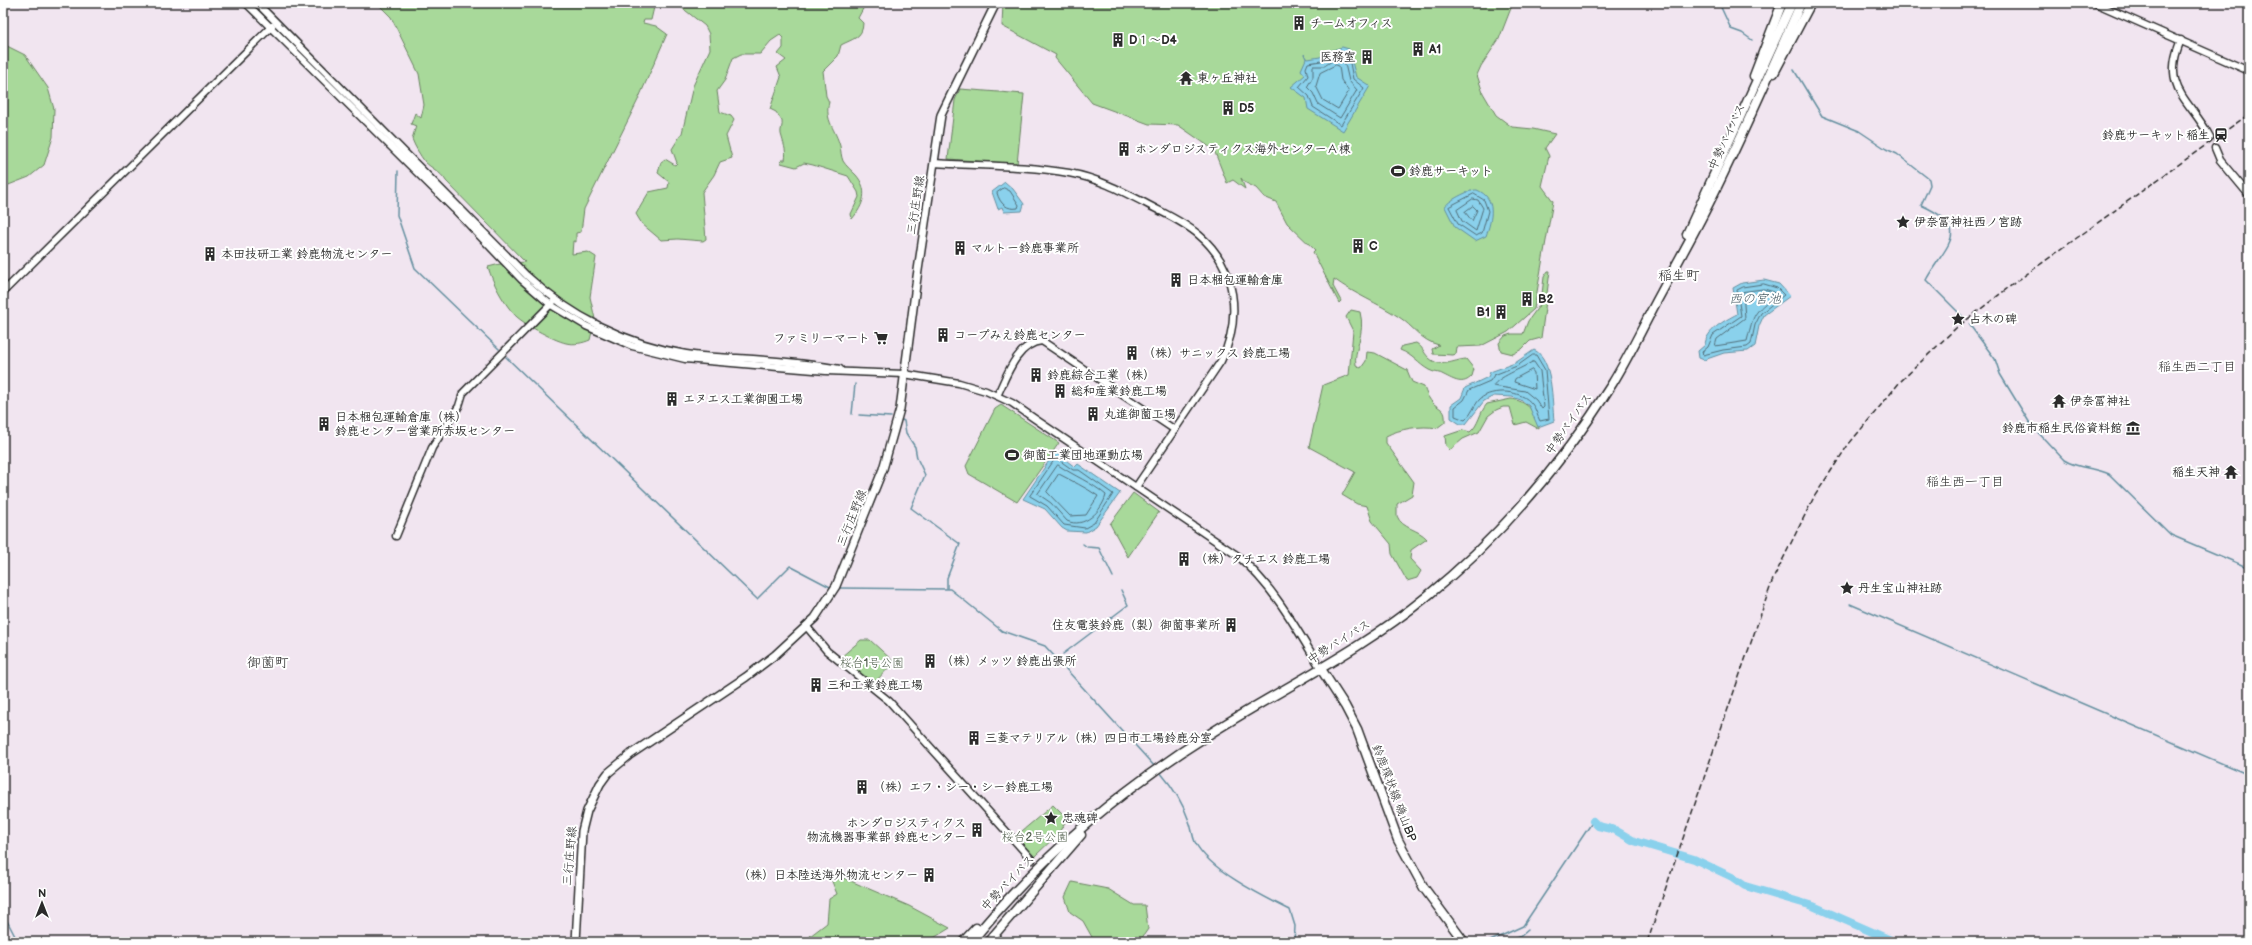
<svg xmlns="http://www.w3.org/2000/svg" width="2252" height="945" viewBox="0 0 2252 945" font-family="'Balsamiq Sans','Klee One',sans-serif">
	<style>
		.green { fill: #a8d99a; stroke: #6a8262 }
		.water { fill: #8ad1ec; stroke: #648f9f }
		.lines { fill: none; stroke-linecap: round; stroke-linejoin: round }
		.shore { stroke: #516d78; stroke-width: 1 }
		.stream { stroke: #648f9f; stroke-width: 1.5 }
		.river { stroke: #8ad1ec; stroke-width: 8 }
		.tertiary-tunnel { stroke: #c9c0c9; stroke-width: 6; stroke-dasharray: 6 3; stroke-linecap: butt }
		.tertiary-casing { stroke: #2b2b2b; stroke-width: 9 }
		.secondary-casing { stroke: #2b2b2b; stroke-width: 10 }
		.primary-casing { stroke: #2b2b2b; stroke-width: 11 }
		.trunk-casing { stroke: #2b2b2b; stroke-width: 11 }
		.tertiary { stroke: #fff; stroke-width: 6 }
		.secondary { stroke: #fff; stroke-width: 7 }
		.primary { stroke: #fff; stroke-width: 8 }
		.trunk { stroke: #fff; stroke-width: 8 }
		.rail { stroke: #2b2b2b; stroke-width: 1.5; stroke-dasharray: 6 3; stroke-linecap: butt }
		.labels { text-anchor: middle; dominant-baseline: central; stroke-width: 4; stroke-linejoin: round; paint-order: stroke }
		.poi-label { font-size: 12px; font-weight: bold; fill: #2b2b2b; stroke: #fff; text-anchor: start }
		.street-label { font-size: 12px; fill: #2b2b2b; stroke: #fff }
		.park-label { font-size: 12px; fill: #505f4c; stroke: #fff }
		.water-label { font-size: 13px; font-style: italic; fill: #485d65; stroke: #fff }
		.neighbourhood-label { font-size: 13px; fill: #2b2b2b; stroke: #fff }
		.quarter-label { font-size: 14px; fill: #2b2b2b; stroke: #fff }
	</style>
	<rect width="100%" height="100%" fill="#f1e5f0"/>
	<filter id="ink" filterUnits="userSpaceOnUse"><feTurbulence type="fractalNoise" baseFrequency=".025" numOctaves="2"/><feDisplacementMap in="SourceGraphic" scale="8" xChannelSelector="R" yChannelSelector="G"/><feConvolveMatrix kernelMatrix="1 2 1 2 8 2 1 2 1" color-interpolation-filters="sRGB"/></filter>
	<g filter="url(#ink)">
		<!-- green -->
		<g class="green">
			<path d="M 377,3 L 655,3 L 651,20 L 644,20 L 643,23 L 656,26 L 667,34 L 638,100 L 584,209 L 581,232 L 576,233 L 576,242 L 573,241 L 572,254 L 588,252 L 596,257 L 590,297 L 595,319 L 590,340 C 583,343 574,345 566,343 C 553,340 521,323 513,313 C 502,300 493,283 488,267 L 500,264 L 525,262 L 446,181 C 441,172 431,168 425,162 C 420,155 415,147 412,139 L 416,126 L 411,124 L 415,113 L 421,118 L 424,105 L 419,74 L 391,17 Z"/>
			<path d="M 676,3 L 863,3 L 865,5 L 858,18 L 863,23 C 863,38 852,39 841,45 L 838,56 L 823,71 L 826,96 L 829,102 C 824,120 836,130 840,146 C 841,151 841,156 843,161 C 846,166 852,171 856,175 C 869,190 864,205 852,219 L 851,214 L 859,197 L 858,192 L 848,176 L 813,165 L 804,163 L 796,167 L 781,163 L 782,160 L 785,160 C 787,151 783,142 781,134 C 780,130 783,126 782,121 L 776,112 L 770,109 L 781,77 L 777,67 L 786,60 L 778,54 L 783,48 L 783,38 L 780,35 L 771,41 L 760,54 L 741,54 L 733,58 L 725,80 L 717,91 L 720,112 L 731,116 L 734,120 L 726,136 L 732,158 L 720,162 L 714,175 L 702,192 L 706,239 L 703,241 L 678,239 L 661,240 L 642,224 L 636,214 L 649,192 L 668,188 L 669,182 L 658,173 L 661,162 L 665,159 L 675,165 L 677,163 L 672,149 L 682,133 L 693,86 L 710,49 L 709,34 L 705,26 Z"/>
			<path d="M 1003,3 L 1513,3 L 1499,39 L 1481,66 L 1477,75 L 1483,93 L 1496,115 L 1512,127 L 1533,129 L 1555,134 L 1545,148 L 1549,156 L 1542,186 L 1553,201 L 1534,309 L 1508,332 L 1481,346 L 1457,347 L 1456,354 L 1453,355 L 1433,354 L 1432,349 L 1439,345 C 1421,341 1413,326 1399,317 C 1378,303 1354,294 1334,279 L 1333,286 L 1341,301 L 1339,303 L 1313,252 L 1315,250 L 1287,223 L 1276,202 L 1264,197 L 1256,188 L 1244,182 L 1241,178 L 1245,189 L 1233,180 L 1227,183 L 1214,150 L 1178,125 L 1149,124 L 1092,103 L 1055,58 L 1056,55 L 1002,26 Z"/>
			<polygon points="3,44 25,55 48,88 54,109 53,137 44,165 29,177 6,186 3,185"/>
			<polygon points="960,89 1024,94 1017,164 948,159 955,100"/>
			<polygon points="1548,271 1550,271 1541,338 1530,341 1522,349 1513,354 1501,351 1499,343 1505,336 1511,334 1523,334 1528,321 1541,303 1544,277"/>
			<path d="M 1351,310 L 1360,312 C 1366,334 1353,350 1356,365 L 1361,368 L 1366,361 L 1367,352 L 1375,353 L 1407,370 L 1412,382 L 1424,387 C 1426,393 1429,400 1434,404 C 1442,410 1446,410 1445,422 L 1437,428 C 1421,425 1399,429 1386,436 L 1386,443 L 1414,482 L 1412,495 L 1397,504 L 1397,516 C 1402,529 1419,529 1427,539 L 1411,550 L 1410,559 L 1421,571 L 1417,578 L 1407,581 L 1392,554 L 1391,544 L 1372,521 L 1367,506 L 1357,504 L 1342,495 L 1355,472 L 1309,447 L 1323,385 L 1349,375 L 1353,331 L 1346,317 Z"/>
			<path d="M 1416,343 C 1423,347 1423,352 1429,358 C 1441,369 1453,360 1466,359 L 1474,369 L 1472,376 C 1463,386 1454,380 1444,375 C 1440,372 1434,373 1429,370 C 1418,364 1413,355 1400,350 L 1402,346 Z"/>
			<path d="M 1511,399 C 1525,400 1540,414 1539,429 L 1526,422 L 1515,425 L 1510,407 L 1503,407 L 1496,410 L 1488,416 L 1479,432 L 1463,439 L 1450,450 L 1446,446 L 1445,436 L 1463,430 L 1470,432 C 1479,425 1479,413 1487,404 Z"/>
			<polygon points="1001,405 1059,443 1017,502 969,474 966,466 995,409"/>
			<polygon points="1133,493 1159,512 1128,557 1110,524"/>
			<polygon points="861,640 870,640 894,662 876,681 869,681 841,657"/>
			<polygon points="1053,805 1067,819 1058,834 1034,857 1016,836"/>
			<polygon points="839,876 909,906 950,928 927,942 809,942 810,936 827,923 829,899 837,894 831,879"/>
			<polygon points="1072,882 1108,889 1134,905 1145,905 1148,929 1139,942 1103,942 1093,939 1083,921 1070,912 1065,897"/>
		</g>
		<!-- water -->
		<g class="water">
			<polygon points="1342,47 1349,49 1348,52 1350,54 1356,77 1370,86 1343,131 1308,109 1306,98 1291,87 1305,75 1301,70 1306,59 1304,54 1308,59 1320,57 1330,51"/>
			<polygon points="1005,182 1013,189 1024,204 1022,211 1004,212 1002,207 998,209 992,192"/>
			<path d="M 1477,190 C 1497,198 1492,219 1486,236 L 1475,241 L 1455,227 L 1445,207 C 1446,202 1470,189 1477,190 Z"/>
			<path d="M 1764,280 L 1779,284 L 1790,296 L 1764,315 L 1759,326 L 1755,346 L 1748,351 L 1724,353 L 1704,360 L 1699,358 L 1698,351 L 1705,345 C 1706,330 1724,321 1737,314 L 1733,288 L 1742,283 Z"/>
			<path d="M 1534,350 C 1553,358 1552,402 1554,421 L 1538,427 L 1529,406 L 1521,400 L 1512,397 L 1494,396 L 1484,401 L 1466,424 L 1460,424 L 1451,418 L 1451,405 L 1461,398 L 1465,388 L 1488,377 L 1490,372 L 1515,363 Z"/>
			<polygon points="1055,452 1075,467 1078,464 1120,493 1096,526 1086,532 1067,531 1062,528 1045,509 1023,499"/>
		</g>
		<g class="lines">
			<!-- shore -->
			<g class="shore">
				<polygon points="1342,51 1350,63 1353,79 1364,88 1341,125 1313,107 1309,96 1299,87 1308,76 1306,68 1308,63 1321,61 1332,54"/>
				<polygon points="1339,57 1345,64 1349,81 1357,90 1340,118 1318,104 1313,93 1307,87 1313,77 1313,66 1324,66"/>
				<polygon points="1336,65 1339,66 1341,80 1349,91 1338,109 1323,100 1316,86 1320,73"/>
				<path d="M 1004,188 L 1010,191 L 1019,205 L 1018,208 C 1007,210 1000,204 997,193 Z"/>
				<polygon points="1474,194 1484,200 1488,211 1482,233 1476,236 1458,224 1449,207"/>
				<polygon points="1473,199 1478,200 1483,208 1476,231 1462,221 1457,210"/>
				<polygon points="1473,206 1477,210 1472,221 1465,212"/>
				<polygon points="1764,284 1777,288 1784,295 1761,313 1755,325 1751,344 1747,347 1723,350 1703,355 1702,352 1708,347 1713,335 1741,316 1737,290 1743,287"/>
				<path d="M 1764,289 L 1774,292 L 1776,295 C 1753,313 1754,313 1747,341 L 1715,346 L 1717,339 L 1745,318 L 1743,292 Z"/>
				<path d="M 1533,355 L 1536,355 L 1545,370 L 1549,419 L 1540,421 C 1537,416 1536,408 1532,404 C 1522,390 1492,388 1480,399 C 1474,405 1472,414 1465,420 L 1455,416 L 1455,407 L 1464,400 L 1469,390 L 1490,381 L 1494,375 L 1517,366 Z"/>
				<path d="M 1532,362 L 1534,362 L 1540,371 L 1544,407 L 1542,409 L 1536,400 L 1525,391 L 1493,386 C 1498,377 1521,369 1532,362 Z"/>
				<polygon points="1532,370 1534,373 1535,389 1514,382 1515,379"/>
				<polygon points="1056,458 1073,470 1079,470 1113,494 1094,523 1085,528 1064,525 1047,506 1030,496"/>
				<path d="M 1058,465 C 1074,476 1091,482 1106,495 C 1102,511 1084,529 1067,521 L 1051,503 L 1038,494 Z"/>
				<path d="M 1059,474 C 1072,481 1085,487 1098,496 L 1086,515 L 1070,516 L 1047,492 Z"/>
			</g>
			<!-- stream -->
			<g class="stream">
				<polyline points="1719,3 1731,29 1742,33 1752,40"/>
				<path d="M 1794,70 L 1822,116 L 1859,131 L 1886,149 L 1897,154 L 1929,179 L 1930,185 L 1921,205 C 1975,229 1945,245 1926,280 L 1964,318"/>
				<polyline points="398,171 397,215 415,268 499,349"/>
				<path d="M 1969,324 L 1995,359 L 2000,374 L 2031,425 L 2064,460 C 2078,469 2094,467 2109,474 L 2171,535 L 2249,568"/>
				<polyline points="506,357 757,599 790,566 832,588"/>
				<polyline points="852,414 855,384"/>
				<polyline points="859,415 891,417"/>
				<polyline points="902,420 904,421 906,433 915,447 917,458 925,475 911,508 960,544 947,578 947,588"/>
				<polyline points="1083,544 1087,547 1099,548 1113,577"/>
				<polyline points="838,588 950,589 1002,631 1045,646 1156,768"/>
				<polyline points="1850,604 2249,775"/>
				<polyline points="1063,654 1128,605 1121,590"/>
				<path d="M 1160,772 C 1172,786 1183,803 1189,821 C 1192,828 1192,835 1195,842 C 1209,870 1262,896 1290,910 L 1295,926 L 1294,942"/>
				<polyline points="3,913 18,942"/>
				<polyline points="1488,942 1523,926 1593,821"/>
				<polyline points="1506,942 1521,936 1528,930"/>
			</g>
			<!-- river -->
			<polyline class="river" points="1593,821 1598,826 1615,830 1634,841 1694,859 1732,877 1745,886 1813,906 1895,942"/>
			<!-- tertiary-tunnel -->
			<polyline class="tertiary-tunnel" points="2210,137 2215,148"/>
			<defs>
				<g id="tertiary">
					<path d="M 246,3 L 454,209 L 521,279 L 551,305 L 586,326 L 632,346 L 685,359 L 826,371 L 904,374 L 959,383 L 986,391 L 1012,403 L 1035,419 L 1238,556 C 1275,588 1296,628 1321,669"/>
					<path d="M 257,3 L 526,275 C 570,316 626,344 686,354 C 703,357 720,357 737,358 C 772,360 806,363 840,369"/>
					<polyline points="2095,3 2249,71"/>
					<path d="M 2181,40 C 2160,88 2190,99 2210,137"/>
					<polyline points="2215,148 2220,160 2249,195"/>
					<path d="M 934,163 C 978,166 1025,165 1069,173 C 1097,178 1120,190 1145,203 C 1163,213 1183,221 1199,235 C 1237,267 1242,319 1221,361 L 1136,487"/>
					<polyline points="3,292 272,26"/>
					<path d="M 997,396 C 1006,377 1017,343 1042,341 L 1175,430"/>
					<polyline points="396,536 432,448 459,406 463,393 553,302"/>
					<polyline points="807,627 827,651 889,701 1032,860"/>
				</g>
				<polyline id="secondary" points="576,942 582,831 587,811 600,784 608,773 631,754 746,677 775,655 815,618 836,586 883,469 900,409 917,277 941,115 996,3"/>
				<polyline id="primary" points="1321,669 1345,706 1357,729 1398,840 1424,888 1464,942"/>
				<g id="trunk">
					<polyline points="1774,73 1811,3"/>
					<polyline points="1754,76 1782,3"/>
					<polyline points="1687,234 1792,3"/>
					<polyline points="963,942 976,928"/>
					<path d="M 971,942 C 1037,860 1119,791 1208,735 C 1280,689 1359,652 1426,597 C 1499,538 1562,464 1612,384 C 1630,355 1644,324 1661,293 C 1677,263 1694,233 1709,203 C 1742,137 1771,70 1801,3"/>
					<polyline points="988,942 1081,835"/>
				</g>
			</defs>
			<!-- tertiary casing -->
			<use href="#tertiary" class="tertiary-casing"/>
			<!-- secondary casing -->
			<use href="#secondary" class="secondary-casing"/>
			<!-- primary casing -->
			<use href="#primary" class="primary-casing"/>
			<!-- trunk casing -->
			<use href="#trunk" class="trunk-casing"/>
			<!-- tertiary -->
			<use href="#tertiary" class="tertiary"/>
			<!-- secondary -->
			<use href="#secondary" class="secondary"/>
			<!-- primary -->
			<use href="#primary" class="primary"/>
			<!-- trunk -->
			<use href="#trunk" class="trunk"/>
			<!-- rail -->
			<polyline class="rail" points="1647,942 1773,579 1814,497 1848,445 1900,382 1956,328 2017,281 2249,114"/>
		</g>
	</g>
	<!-- icons -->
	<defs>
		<symbol id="building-bare" viewBox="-9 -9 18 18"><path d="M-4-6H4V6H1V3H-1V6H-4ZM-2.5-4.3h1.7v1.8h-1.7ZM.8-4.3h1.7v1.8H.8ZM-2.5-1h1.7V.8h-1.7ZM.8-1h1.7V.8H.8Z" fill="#2b2b2b" stroke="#fff" stroke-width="2.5" paint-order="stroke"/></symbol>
		<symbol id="temple-bare" viewBox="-9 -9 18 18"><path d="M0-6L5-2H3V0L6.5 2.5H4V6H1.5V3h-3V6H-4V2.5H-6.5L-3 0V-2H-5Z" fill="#2b2b2b" stroke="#fff" stroke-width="2.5" paint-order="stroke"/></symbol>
		<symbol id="station-bare" viewBox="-9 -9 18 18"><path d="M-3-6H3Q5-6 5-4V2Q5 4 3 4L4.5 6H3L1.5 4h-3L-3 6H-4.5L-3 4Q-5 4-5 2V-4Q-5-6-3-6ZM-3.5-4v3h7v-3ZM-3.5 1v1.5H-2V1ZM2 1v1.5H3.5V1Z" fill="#2b2b2b" stroke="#fff" stroke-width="2.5" paint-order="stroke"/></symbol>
		<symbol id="stadium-bare" viewBox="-9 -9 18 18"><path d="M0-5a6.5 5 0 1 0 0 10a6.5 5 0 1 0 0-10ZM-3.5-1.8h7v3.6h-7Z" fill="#2b2b2b" stroke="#fff" stroke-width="2.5" paint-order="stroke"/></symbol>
		<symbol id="sight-bare" viewBox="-9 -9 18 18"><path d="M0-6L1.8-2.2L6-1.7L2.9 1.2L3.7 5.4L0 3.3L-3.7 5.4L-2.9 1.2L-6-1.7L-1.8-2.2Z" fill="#2b2b2b" stroke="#fff" stroke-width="2.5" paint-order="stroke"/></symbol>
		<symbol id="supermarket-bare" viewBox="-9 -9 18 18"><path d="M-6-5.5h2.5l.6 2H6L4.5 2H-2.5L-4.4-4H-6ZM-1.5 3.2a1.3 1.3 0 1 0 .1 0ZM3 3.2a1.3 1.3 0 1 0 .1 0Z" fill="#2b2b2b" stroke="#fff" stroke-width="2.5" paint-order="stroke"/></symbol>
		<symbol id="museum-bare" viewBox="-9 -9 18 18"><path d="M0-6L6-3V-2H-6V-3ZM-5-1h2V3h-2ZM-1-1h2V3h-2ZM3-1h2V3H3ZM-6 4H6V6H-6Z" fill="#2b2b2b" stroke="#fff" stroke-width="2.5" paint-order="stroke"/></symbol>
	</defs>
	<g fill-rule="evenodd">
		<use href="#building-bare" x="1289" y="13" width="20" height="20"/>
		<use href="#building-bare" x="1108" y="30" width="20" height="20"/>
		<use href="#building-bare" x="1408" y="39" width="20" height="20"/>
		<use href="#building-bare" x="1357" y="47" width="20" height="20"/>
		<use href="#temple-bare" x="1176" y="68" width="20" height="20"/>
		<use href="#building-bare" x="1218" y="98" width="20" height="20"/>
		<use href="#station-bare" x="2211" y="125" width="20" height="20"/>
		<use href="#building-bare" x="1114" y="139" width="20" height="20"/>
		<use href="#stadium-bare" x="1388" y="161" width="20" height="20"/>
		<use href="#sight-bare" x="1893" y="212" width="20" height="20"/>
		<use href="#building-bare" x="1348" y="236" width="20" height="20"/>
		<use href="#building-bare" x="950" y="238" width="20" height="20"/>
		<use href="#building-bare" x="200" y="244" width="20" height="20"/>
		<use href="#building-bare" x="1166" y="270" width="20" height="20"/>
		<use href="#building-bare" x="1517" y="289" width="20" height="20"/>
		<use href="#building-bare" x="1491" y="302" width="20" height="20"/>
		<use href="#sight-bare" x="1948" y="309" width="20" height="20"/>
		<use href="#building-bare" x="933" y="325" width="20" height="20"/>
		<use href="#supermarket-bare" x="871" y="328" width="20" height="20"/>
		<use href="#building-bare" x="1122" y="343" width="20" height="20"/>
		<use href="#building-bare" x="1026" y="365" width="20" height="20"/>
		<use href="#building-bare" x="1050" y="381" width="20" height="20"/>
		<use href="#building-bare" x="662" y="389" width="20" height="20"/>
		<use href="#temple-bare" x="2049" y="391" width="20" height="20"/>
		<use href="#building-bare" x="1083" y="404" width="20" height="20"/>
		<use href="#building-bare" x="314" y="414" width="20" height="20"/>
		<use href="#museum-bare" x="2123" y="418" width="20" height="20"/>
		<use href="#stadium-bare" x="1002" y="445" width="20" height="20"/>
		<use href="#temple-bare" x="2221" y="462" width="20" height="20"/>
		<use href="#building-bare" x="1174" y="549" width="20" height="20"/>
		<use href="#sight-bare" x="1837" y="578" width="20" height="20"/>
		<use href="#building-bare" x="1221" y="615" width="20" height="20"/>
		<use href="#building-bare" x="920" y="651" width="20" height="20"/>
		<use href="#building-bare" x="806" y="675" width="20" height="20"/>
		<use href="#building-bare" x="964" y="728" width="20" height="20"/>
		<use href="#building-bare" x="852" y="777" width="20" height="20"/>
		<use href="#sight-bare" x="1041" y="808" width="20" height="20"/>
		<use href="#building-bare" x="967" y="820" width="20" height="20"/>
		<use href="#building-bare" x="919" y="865" width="20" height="20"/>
	</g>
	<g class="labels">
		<!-- poi labels -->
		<g class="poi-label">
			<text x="1310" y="23">チームオフィス</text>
			<text x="1129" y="40">D１～D4</text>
			<text x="1429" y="49">A1</text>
			<text x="1356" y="57" text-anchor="end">医務室</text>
			<text x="1197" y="78">東ヶ丘神社</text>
			<text x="1239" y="108">D5</text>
			<text x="2210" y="135" text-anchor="end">鈴鹿サーキット稲生</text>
			<text x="1135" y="149">ホンダロジスティクス海外センターＡ棟</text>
			<text x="1409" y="171">鈴鹿サーキット</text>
			<text x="1914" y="222">伊奈冨神社西ノ宮跡</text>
			<text x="1369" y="246">C</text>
			<text x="971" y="248">マルトー鈴鹿事業所</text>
			<text x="221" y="254">本田技研工業 鈴鹿物流センター</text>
			<text x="1187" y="280">日本梱包運輸倉庫</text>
			<text x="1538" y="299">B2</text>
			<text x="1490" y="312" text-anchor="end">B1</text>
			<text x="1969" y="319">占木の碑</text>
			<text x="954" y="335">コープみえ鈴鹿センター</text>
			<text x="870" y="338" text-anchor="end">ファミリーマート</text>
			<text x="1143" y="353">（株）サニックス 鈴鹿工場</text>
			<text x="1047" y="375">鈴鹿綜合工業（株）</text>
			<text x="1071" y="391">総和産業鈴鹿工場</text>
			<text x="683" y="399">エヌエス工業御園工場</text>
			<text x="2070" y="401">伊奈冨神社</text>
			<text x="1104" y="414">丸進御薗工場</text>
			<text x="335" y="417">日本梱包運輸倉庫（株）<tspan x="335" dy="14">鈴鹿センター営業所赤坂センター</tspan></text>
			<text x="2122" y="428" text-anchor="end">鈴鹿市稲生民俗資料館</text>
			<text x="1023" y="455">御薗工業団地運動広場</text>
			<text x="2220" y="472" text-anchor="end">稲生天神</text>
			<text x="1195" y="559">（株）タチエス 鈴鹿工場</text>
			<text x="1858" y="588">丹生宝山神社跡</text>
			<text x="1220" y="625" text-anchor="end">住友電装鈴鹿（製）御薗事業所</text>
			<text x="941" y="661">（株）メッツ 鈴鹿出張所</text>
			<text x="827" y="685">三和工業鈴鹿工場</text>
			<text x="985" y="738">三菱マテリアル（株）四日市工場鈴鹿分室</text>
			<text x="873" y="787">（株）エフ・シー・シー鈴鹿工場</text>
			<text x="1062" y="818">忠魂碑</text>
			<text x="966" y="823" text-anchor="end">ホンダロジスティクス<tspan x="966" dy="14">物流機器事業部 鈴鹿センター</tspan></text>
			<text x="918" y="875" text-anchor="end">（株）日本陸送海外物流センター</text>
		</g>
		<!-- street labels -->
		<g class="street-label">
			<text transform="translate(1727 137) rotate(-65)">中勢バイパス</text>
			<text transform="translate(916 205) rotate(-81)">三行庄野線</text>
			<text transform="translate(1569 424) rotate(-55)">中勢バイパス</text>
			<text transform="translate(852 518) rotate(-68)">三行庄野線</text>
			<text transform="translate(1339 642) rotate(-32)">中勢バイパス</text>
			<text transform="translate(1394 793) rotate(69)">鈴鹿環状線 磯山BP</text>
			<text transform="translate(570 856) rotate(-85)">三行庄野線</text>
			<text transform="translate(1008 883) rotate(-47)">中勢バイパス</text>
		</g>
		<!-- park labels -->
		<g class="park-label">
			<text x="872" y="663">桜台1号公園</text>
			<text x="1035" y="837">桜台2号公園</text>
		</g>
		<!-- water labels -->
		<g class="water-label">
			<text x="1755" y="299">西の宮池</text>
		</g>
		<!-- neighbourhood labels -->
		<g class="neighbourhood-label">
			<text x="2197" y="367">稲生西二丁目</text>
			<text x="1965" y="482">稲生西一丁目</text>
		</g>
		<!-- quarter labels -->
		<g class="quarter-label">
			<text x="1679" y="275">稲生町</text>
			<text x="268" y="662">御薗町</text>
		</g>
	</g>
	<!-- margin -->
	<rect width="2252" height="945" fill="none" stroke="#fff" stroke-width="16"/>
	<rect x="8" y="8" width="2236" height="929" fill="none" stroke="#2b2b2b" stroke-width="1.5" filter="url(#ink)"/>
	<!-- north arrow -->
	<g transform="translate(42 903)" stroke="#ffffff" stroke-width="3" paint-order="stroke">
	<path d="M0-3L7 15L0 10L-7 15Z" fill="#2b2b2b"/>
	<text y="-6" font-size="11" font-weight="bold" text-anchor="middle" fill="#2b2b2b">N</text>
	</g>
</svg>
